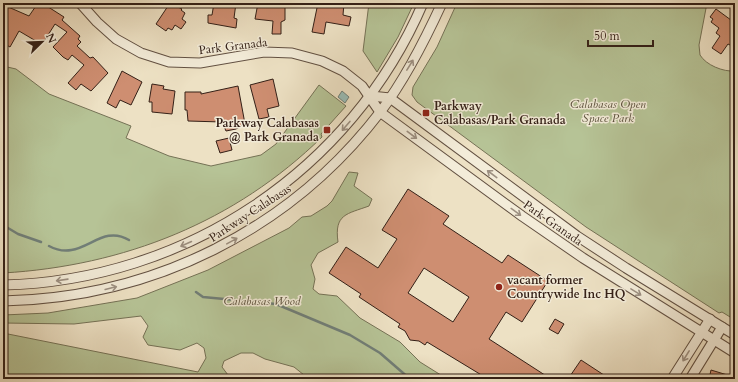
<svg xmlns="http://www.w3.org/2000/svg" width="738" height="382" viewBox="0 0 738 382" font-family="Cardo,serif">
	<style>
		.green { fill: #b6c396; stroke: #757256 }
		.water { fill: #99bdb7; stroke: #717e77 }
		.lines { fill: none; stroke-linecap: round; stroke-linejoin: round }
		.stream { stroke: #717e77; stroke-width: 2.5 }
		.building { fill: #ce8e71; stroke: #342017; fill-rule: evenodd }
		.minor-casing { stroke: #625042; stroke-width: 11 }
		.minor { stroke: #f3ecd9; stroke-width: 9 }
		.oneway { stroke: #9d9082 }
		.poi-dot { fill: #8f2418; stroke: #f3ecd9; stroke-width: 1.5 }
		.labels { text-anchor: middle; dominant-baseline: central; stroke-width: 3; stroke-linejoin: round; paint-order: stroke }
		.street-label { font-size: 12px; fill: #342017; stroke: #f3ecd9 }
		.park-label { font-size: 12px; font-style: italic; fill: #5b513d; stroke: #f3ecd9 }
		.poi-label { font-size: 12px; font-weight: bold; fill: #342017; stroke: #f3ecd9; text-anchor: start }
	</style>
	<rect width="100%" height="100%" fill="#ede1c4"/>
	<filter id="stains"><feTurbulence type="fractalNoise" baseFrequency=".005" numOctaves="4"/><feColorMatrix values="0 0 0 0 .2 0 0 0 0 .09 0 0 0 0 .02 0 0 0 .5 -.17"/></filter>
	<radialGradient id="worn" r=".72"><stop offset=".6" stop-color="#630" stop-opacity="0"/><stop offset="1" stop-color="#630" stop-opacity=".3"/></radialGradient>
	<!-- green -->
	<g class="green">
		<polygon points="369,3 414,3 398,37 377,72 363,51"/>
		<path d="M 457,3 L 707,3 L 699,45 L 700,55 C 706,65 723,72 735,71 L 735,320 L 722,312 L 719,313 L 586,227 L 417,102 L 412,95 L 413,87 L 437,47 Z"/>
		<path d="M 3,66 L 16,69 L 49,94 L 131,126 L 126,138 L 169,156 L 211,166 L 261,155 L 276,144 L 319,85 L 346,106 L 321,134 L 322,137 C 235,222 124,266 3,273 Z"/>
		<path d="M 349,172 L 358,173 L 354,186 L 372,199 L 369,206 C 347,214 334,214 338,242 L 318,253 L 311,265 L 315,279 L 313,289 L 319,294 L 337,296 L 360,318 L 400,342 L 420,362 L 444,377 L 445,379 L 309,379 L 294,367 L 265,359 L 253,353 L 241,353 L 224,361 L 222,367 L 231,379 L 3,379 L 3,333 L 198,372 L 206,358 L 204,348 L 197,343 L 180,350 L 148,345 L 143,337 L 148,326 L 141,316 L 74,324 L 3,323 L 3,315 L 48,313 L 137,298 L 208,270 L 289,228 L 302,217 L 311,216 L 327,206 L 332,201 Z"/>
	</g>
	<!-- water -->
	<polygon class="water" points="342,91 349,97 345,103 338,97"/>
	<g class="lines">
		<!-- stream -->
		<g class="stream">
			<polyline points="3,225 18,234 41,242"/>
			<path d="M 49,246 C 82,264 99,222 129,240"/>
			<polyline points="196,292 203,297 276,304 350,335 380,353 410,379"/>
		</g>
	</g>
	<!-- building -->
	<g class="building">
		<polygon points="38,3 42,3 64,17 62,20 80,36 78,39 81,42 77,46 90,58 93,57 108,73 91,91 81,84 76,90 68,83 84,65 72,55 68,60 63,57 53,47 67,32 55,24 43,43 41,44 19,31 10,47 3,43 3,12 6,6 29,16"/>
		<polygon points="170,3 182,9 181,10 185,13 182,19 186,22 181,29 175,25 172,30 168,28 166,31 156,24"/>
		<polygon points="214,3 236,3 234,18 237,19 236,28 208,23 208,15 212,15"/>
		<polygon points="258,3 285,3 285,20 281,22 281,34 272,34 273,21 255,19"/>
		<polygon points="318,3 344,3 343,15 351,17 349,26 326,22 324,34 312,32"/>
		<polygon points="716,9 735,23 735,42 732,46 728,44 721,54 712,48 720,36 716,33 719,28 711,22 713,19 710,17"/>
		<polygon points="122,71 142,82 131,105 120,100 116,108 107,103"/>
		<polygon points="273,79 279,106 267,109 269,117 259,119 250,85"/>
		<polygon points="152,84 164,86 163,89 175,91 172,114 152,112 152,102 149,102"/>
		<polygon points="238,86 245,124 236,129 226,131 222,122 188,121 187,110 185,110 185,92 201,92 201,94"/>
		<polygon points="229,138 232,150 220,153 216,141"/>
		<path d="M 408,189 L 449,216 L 443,224 L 502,263 L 508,255 L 548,281 L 522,322 L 506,312 L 489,339 L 551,379 L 488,379 L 427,342 L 425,345 L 419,341 L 410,340 L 405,331 L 398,327 L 400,324 L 359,297 L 361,294 L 329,273 L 346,247 L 378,268 L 397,239 L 382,230 ZM 424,268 L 469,297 L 453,322 L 408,293 Z"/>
		<polygon points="555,319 564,324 558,334 549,329"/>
		<polygon points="581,360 610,379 568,379"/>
		<polygon points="711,370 734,377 734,379 709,379"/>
	</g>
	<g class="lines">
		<defs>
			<g id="minor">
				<polyline points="80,3 97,22 116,39 141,53 169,62 200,63 264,52 292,53 322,61 343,71 362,86 380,112 522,216 583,258 735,353"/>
				<polyline points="371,96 390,98 577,236 626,268 735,335"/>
				<path d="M 3,285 C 185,281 351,171 423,3"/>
				<path d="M 3,301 C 153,298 290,230 381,111 C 406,78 425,40 442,3"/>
				<polyline points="672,379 710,319"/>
				<polyline points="690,379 722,327"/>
			</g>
		</defs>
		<!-- minor casing -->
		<use href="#minor" class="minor-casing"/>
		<!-- minor -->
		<use href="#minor" class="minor"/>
	</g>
	<!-- one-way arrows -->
	<defs><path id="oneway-shaft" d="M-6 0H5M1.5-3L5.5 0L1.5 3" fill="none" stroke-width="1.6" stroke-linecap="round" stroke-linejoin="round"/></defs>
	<g class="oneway">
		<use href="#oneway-shaft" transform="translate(410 65) rotate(-58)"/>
		<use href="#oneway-shaft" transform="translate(346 126) rotate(131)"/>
		<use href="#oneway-shaft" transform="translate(412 135) rotate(37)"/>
		<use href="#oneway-shaft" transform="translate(492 174) rotate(-143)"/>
		<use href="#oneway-shaft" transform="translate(516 212) rotate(36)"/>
		<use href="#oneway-shaft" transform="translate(232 241) rotate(-29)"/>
		<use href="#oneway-shaft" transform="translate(186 244) rotate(156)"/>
		<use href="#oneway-shaft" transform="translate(62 280) rotate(172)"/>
		<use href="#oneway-shaft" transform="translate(111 288) rotate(-14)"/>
		<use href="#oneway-shaft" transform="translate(636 292) rotate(32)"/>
		<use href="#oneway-shaft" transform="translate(686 356) rotate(122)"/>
	</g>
	<!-- markers -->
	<g class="poi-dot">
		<rect x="422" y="109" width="8" height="8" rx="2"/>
		<rect x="323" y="126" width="8" height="8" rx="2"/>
		<circle cx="499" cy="287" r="4"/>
	</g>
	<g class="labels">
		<!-- street labels -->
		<g class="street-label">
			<text transform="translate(233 46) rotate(-7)">Park Granada</text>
			<text transform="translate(250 213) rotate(-33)">Parkway Calabasas</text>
			<text transform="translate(553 223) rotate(35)">Park Granada</text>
		</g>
		<!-- park labels -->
		<g class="park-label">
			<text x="608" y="104">Calabasas Open<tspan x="608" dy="14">Space Park</tspan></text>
			<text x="262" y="301">Calabasas Wood</text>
		</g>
		<!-- poi labels -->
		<g class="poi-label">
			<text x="434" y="106">Parkway<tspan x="434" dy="14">Calabasas/Park Granada</tspan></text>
			<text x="319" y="123" text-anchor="end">Parkway Calabasas<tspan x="319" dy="14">@ Park Granada</tspan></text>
			<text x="507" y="280">vacant former<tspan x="507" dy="14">Countrywide Inc HQ</tspan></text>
		</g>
	</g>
	<!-- margin -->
	<rect width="738" height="382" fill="none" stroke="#ede1c4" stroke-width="16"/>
	<rect x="4" y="4" width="730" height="374" fill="none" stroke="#342017" stroke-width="2"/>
	<rect x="8" y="8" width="722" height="366" fill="none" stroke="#342017"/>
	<!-- north arrow -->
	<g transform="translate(42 42) rotate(67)" stroke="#f3ecd9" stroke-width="3" paint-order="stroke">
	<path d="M0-3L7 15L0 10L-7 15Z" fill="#342017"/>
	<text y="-6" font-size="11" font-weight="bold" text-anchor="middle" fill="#342017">N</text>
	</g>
	<!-- scale -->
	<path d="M588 40v6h65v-6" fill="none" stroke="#342017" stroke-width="2"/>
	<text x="594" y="40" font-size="12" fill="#342017" stroke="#f3ecd9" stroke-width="3" paint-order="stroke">50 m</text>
	<rect width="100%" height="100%" filter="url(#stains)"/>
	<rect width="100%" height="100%" fill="url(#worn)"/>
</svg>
